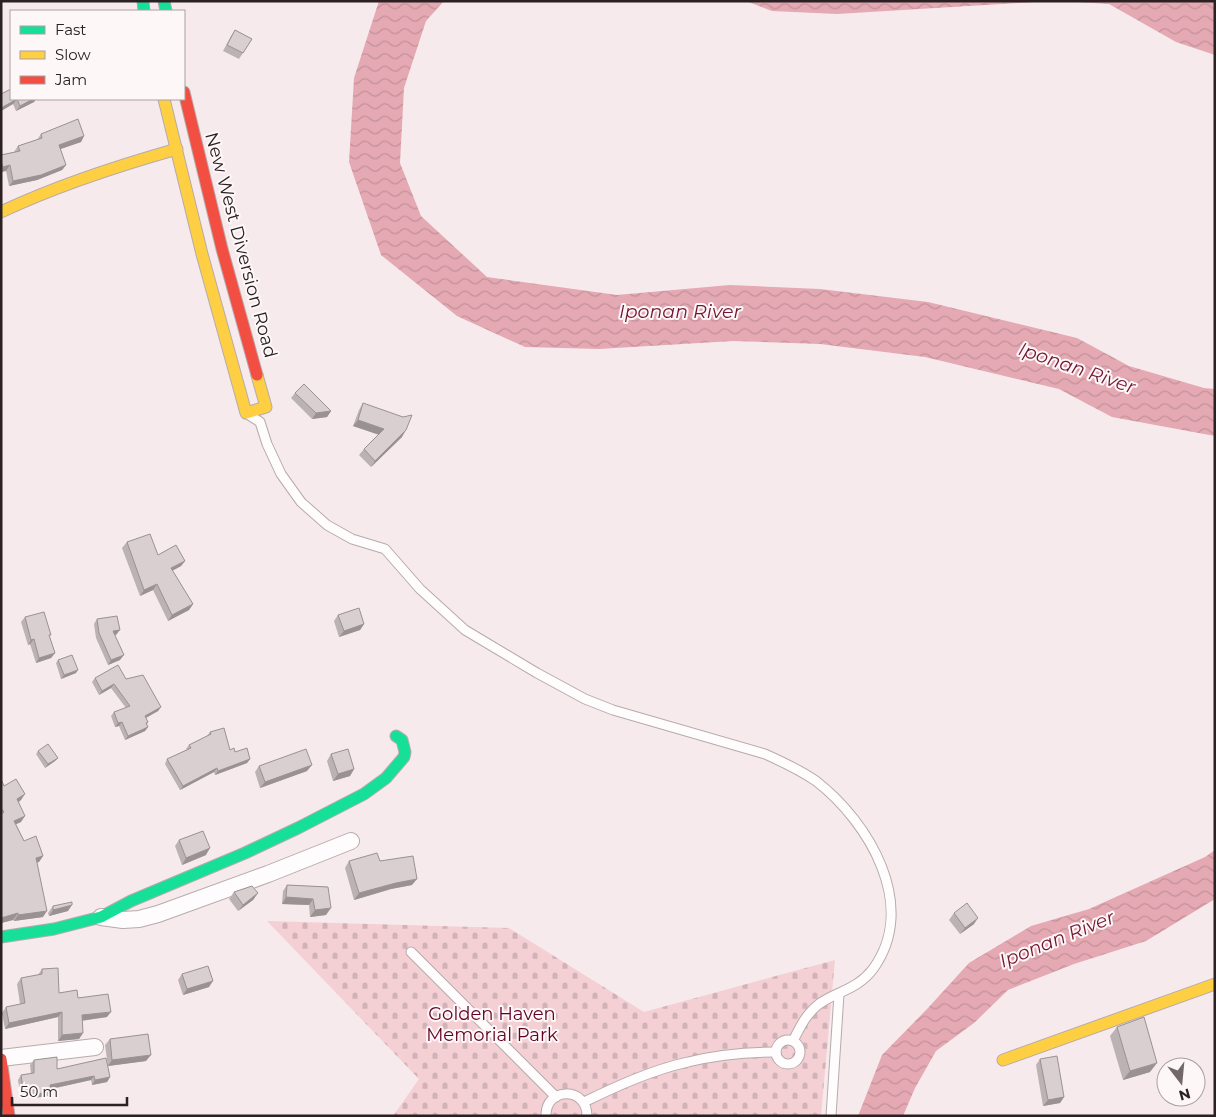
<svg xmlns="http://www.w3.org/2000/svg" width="1216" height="1117" viewBox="0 0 1216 1117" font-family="Montserrat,sans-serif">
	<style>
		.cemetery { fill: url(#cemetery-stones) }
		.water { fill: url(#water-waves) }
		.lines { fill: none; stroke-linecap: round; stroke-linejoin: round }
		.lane-casing { stroke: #b6abac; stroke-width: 11 }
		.street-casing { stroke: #b6abac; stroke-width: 18 }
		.fast-casing { stroke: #b6abac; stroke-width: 13 }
		.slow-casing { stroke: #b6abac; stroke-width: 13 }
		.jam-casing { stroke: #b6abac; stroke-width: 13 }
		.lane { stroke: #fefcfc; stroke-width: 9 }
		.street { stroke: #fefcfc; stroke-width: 16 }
		.fast { stroke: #16e098; stroke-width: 11 }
		.slow { stroke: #ffcf43; stroke-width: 11 }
		.jam { stroke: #f24e42; stroke-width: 11 }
		.wall { fill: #bbb2b3 }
		.shaded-wall { fill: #999192 }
		.building { fill: #dacfd0; stroke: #999192 }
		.labels { text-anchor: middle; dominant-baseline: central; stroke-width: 4; stroke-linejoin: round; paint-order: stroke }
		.street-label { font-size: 18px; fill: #2b2122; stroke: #fdf7f8 }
		.park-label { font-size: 18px; fill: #600023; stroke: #fdf7f8 }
		.water-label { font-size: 19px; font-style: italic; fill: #731632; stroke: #fdf7f8 }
	</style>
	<defs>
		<pattern id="cemetery-stones" width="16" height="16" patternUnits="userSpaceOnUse" patternTransform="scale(1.25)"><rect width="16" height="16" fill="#f4d0d5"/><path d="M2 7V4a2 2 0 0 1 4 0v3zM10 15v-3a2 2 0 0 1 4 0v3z" fill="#d1b2b7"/></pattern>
		<pattern id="water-waves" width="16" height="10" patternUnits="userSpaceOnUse" patternTransform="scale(1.25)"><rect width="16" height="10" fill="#e4a9b3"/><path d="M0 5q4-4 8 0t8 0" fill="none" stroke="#c4919a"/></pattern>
	</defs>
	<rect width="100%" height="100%" fill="#f7eaec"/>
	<!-- cemetery -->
	<polygon class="cemetery" points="267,921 509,928 644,1012 835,960 821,1116 393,1116 419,1079"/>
	<!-- water -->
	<g class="water">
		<polygon points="379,1 444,1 426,21 404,88 400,163 421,216 487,277 617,295 730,285 820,289 928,302 1077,338 1129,366 1204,388 1215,389 1215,436 1112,417 1059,389 925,357 820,344 733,341 599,349 525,347 457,316 381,255 349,162 354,78"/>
		<polygon points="746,1 1051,1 837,14 772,11"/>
		<polygon points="1060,1 1215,1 1215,55 1176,42 1109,4"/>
		<polygon points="1215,850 1215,899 1146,941 1074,964 1008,990 974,1023 936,1051 915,1088 903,1116 858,1116 882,1055 928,1008 969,963 1031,926 1089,909 1205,857"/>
	</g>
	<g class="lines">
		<defs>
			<g id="lane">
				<path d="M 249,415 L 260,422 L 267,444 L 281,474 L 301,502 L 327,525 L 352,539 L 385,549 L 420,589 L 465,630 L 537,673 L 585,699 L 613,710 L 765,754 C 783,762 800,770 816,781 C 869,822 919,906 873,969 C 857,990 837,991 819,1004 C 806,1014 800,1027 793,1041"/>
				<polyline points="411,952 556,1097"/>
				<circle cx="788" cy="1052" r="12"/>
				<path d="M 584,1102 C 617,1086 652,1070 688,1062 C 716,1055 746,1052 776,1052"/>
				<path d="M 546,1116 C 545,1087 587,1086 587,1116"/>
				<polyline points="831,1116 839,994"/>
			</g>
			<g id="street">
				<polyline points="101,917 123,920 139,919 158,914 268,874 351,841"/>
				<polyline points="1,1058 95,1047"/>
			</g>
			<g id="fast">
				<polyline points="143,1 144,11"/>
				<polyline points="164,1 166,11"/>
				<polyline points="1,937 54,929 101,917 131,901 245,853 298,828 364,794 386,778 404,757 405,752 402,740 396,736"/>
			</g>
			<g id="slow">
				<polyline points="164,99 202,254 246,413 266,407 257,375"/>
				<path d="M 1,212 C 58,185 117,166 177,149"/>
				<polyline points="1003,1060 1215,984"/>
			</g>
			<g id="jam">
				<polyline points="184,92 222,249 257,375"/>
				<polyline points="1,1059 9,1116"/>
			</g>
		</defs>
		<!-- lane casing -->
		<use href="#lane" class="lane-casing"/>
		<!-- street casing -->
		<use href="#street" class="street-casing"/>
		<!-- fast casing -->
		<use href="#fast" class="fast-casing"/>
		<!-- slow casing -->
		<use href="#slow" class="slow-casing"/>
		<!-- jam casing -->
		<use href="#jam" class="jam-casing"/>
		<!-- lane -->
		<use href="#lane" class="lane"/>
		<!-- street -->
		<use href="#street" class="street"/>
		<!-- fast -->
		<use href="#fast" class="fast"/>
		<!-- slow -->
		<use href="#slow" class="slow"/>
		<!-- jam -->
		<use href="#jam" class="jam"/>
	</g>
	<!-- wall -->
	<g class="wall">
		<polygon points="235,30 252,39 239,59 223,51 231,36"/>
		<polygon points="1,94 11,99 36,99 34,102 16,111 13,104 1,111"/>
		<polygon points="41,134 84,136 81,142 60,149 66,165 62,170 37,180 9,186 6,171 1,172 1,155 14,152 18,146 37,140"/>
		<polygon points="295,393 331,411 327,417 312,419 291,398"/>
		<polygon points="363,403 402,437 371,467 359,455 364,449 379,435 353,426 359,410"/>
		<polygon points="127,542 158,555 185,561 181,566 172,571 193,604 189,610 168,621 153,590 140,596 122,548"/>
		<polygon points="338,615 364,624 360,630 339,637 334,621"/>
		<polygon points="25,617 49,636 55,653 51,658 36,663 30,644 28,645 21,622"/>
		<polygon points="97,619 116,635 115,635 120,660 108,665 96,638 94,624"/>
		<polygon points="58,660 76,673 61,679 56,663"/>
		<polygon points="95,678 126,679 161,707 158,711 146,718 148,722 147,724 148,727 145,731 125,740 119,726 115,727 111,716 114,712 126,708 111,688 99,695 92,682"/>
		<polygon points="210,732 230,750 250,759 247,763 215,775 214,772 180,790 165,764 167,759 187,750 186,749 189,745 207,736"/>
		<polygon points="38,751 58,758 55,761 45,768 36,754"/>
		<polygon points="331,754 354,769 350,776 333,781 327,761"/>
		<polygon points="259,766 307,771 260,788 255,772"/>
		<polygon points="1,779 4,786 21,800 19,802 21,822 16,824 24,841 43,856 39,862 37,862 43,917 14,921 13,920 1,923"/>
		<polygon points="179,840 206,855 182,865 175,846"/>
		<polygon points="349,861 380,861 412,885 391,889 354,900 345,868"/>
		<polygon points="287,885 328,887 326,915 310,917 309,905 282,904 283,891"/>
		<polygon points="234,892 258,893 253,900 238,911 229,899"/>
		<polygon points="53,906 68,911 49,916 48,913"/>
		<polygon points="954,913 974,924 960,934 949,920"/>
		<polygon points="42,969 59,993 78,998 107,1017 82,1021 83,1033 79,1039 58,1041 58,1017 5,1029 2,1013 6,1007 20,1004 17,984 21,978 38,975"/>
		<polygon points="182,974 209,987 183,995 178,980"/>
		<polygon points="1117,1027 1150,1072 1123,1080 1110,1036"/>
		<polygon points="110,1039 146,1061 108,1066 105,1045"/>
		<polygon points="1040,1059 1064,1097 1060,1103 1043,1106 1036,1065"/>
		<polygon points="34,1060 57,1069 110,1077 107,1082 92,1085 91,1080 51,1089 51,1091 48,1096 33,1098 32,1091 20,1093 18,1080 21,1075 31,1074 30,1065"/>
	</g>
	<!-- shaded-wall -->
	<g class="shaded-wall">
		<polygon points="17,99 13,104 1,111 1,108"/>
		<polygon points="33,99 36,99 34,102 16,111 20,106"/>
		<polygon points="84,136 81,142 55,151 59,145"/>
		<polygon points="10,165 6,171 1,172 1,169 3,167"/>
		<polygon points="66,165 62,170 37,180 9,186 13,181"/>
		<polygon points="331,411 327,417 312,419 316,413"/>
		<polygon points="358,420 384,429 380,435 353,426"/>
		<polygon points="406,430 402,437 371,467 375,461"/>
		<polygon points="185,561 181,566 166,574 171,568"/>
		<polygon points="157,584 153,590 140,596 144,590"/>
		<polygon points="193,604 189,610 168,621 172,615"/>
		<polygon points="364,624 360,630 339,637 344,631"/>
		<polygon points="120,630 116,635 109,636 113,631"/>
		<polygon points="34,639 30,644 28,645 31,640"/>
		<polygon points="55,653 51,658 36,663 39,658"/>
		<polygon points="124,655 120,660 108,665 111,660"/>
		<polygon points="78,670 76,673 61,679 64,675"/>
		<polygon points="114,684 111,688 99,695 102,691"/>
		<polygon points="161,707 158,711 142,720 145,716"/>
		<polygon points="122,722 119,726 115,727 118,723"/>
		<polygon points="148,727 145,731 125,740 128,736"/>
		<polygon points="58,758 55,761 45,768 48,764"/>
		<polygon points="250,759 247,763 215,775 218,771"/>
		<polygon points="312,765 307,771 260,788 265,782"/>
		<polygon points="217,768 214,772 180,790 183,786"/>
		<polygon points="354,769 350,776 333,781 338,774"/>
		<polygon points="25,794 21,800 13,805 17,799"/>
		<polygon points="25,816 21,822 10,827 14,821"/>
		<polygon points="210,848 206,855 182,865 186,858"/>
		<polygon points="43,856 39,862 32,864 36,858"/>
		<polygon points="417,879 412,885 391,889 354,900 359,893 396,883"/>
		<polygon points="258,893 253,900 238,911 243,905"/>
		<polygon points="286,897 313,899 309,905 282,904"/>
		<polygon points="72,905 68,911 49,916 53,910"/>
		<polygon points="331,908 326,915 310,917 315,910"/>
		<polygon points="47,911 43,917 14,921 18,915"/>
		<polygon points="18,913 13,920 1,923 1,918"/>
		<polygon points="978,918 974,924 960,934 965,928"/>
		<polygon points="213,981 209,987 183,995 187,989"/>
		<polygon points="62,1012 58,1017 5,1029 9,1023"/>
		<polygon points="111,1012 107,1017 78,1021 82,1015"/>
		<polygon points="83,1033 79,1039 58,1041 62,1035"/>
		<polygon points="151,1055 146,1061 108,1066 112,1060"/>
		<polygon points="1157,1063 1150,1072 1123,1080 1130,1071"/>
		<polygon points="94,1076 91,1080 46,1090 50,1085"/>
		<polygon points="110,1077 107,1082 92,1085 95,1080"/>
		<polygon points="35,1086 32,1091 20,1093 23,1088"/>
		<polygon points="51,1091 48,1096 33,1098 37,1094"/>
		<polygon points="1064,1097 1060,1103 1043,1106 1048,1100"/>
	</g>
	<!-- building -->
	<g class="building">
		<polygon points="235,30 252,39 243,53 227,45"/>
		<polygon points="11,89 11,99 33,99 20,106 17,99 1,108 1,94"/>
		<polygon points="78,119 84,136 59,145 66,165 41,175 13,181 10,165 3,167 1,162 1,155 20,151 18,146 42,138 41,134"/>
		<polygon points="304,384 331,411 316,413 295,393"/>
		<polygon points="363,403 403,417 412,415 406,430 375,461 364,449 384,429 358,420"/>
		<polygon points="150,534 158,555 176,545 185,561 171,568 193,604 172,615 157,584 144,590 127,542"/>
		<polygon points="359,608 364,624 344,631 338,615"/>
		<polygon points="44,612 51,635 49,635 55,653 39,658 34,639 31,640 25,617"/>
		<polygon points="117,616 120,630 113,631 124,655 111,660 99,633 97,619"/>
		<polygon points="72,655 78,670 64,675 58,660"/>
		<polygon points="118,665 126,679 143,675 161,707 145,716 148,722 146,723 148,727 128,736 122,722 118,723 114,712 130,706 114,684 102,691 95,678"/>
		<polygon points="224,728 230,750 234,748 235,752 247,748 250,759 218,771 217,768 183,786 167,759 191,748 189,745 211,734 210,732"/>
		<polygon points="48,744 58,758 48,764 38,751"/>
		<polygon points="306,749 312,765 265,782 259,766"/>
		<polygon points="348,749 354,769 338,774 331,754"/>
		<polygon points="1,779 4,786 16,779 25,794 17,799 25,816 14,821 24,841 36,836 43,856 36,858 47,911 18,915 18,913 1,918 1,814 4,812 1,808"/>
		<polygon points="203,831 210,848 186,858 179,840"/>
		<polygon points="377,853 380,861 413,856 417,879 396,883 359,893 349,861"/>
		<polygon points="287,885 328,887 331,908 315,910 313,899 286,897"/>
		<polygon points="252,886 258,893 243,905 234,892"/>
		<polygon points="72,902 72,905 53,910 53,906"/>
		<polygon points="967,903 978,918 965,928 954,913"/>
		<polygon points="208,966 213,981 187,989 182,974"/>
		<polygon points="58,968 59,993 77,990 78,998 108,994 111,1012 82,1015 83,1033 62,1035 62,1012 9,1023 6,1007 25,1003 21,978 42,974 42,969"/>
		<polygon points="1144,1017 1157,1063 1130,1071 1117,1027"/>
		<polygon points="148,1034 151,1055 112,1060 110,1039"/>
		<polygon points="1057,1056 1064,1097 1048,1100 1040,1059"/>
		<polygon points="57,1057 57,1069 106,1058 110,1077 95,1080 94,1076 50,1085 51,1091 37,1094 35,1086 23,1088 21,1075 34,1073 34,1060"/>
	</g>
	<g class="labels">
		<!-- street labels -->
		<g class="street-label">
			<text transform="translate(241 245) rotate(75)">New West Diversion Road</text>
		</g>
		<!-- park labels -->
		<g class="park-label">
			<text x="492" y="1014">Golden Haven<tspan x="492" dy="21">Memorial Park</tspan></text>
		</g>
		<!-- water labels -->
		<g class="water-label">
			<text x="680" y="311">Iponan River</text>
			<text transform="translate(1077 368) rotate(19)">Iponan River</text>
			<text transform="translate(1057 939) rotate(-22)">Iponan River</text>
		</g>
	</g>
	<!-- border -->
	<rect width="1216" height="1117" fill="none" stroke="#2b2122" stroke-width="5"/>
	<!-- legend -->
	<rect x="10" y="10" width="175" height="90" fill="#fdf7f8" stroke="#a9a1a2"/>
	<rect x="20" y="26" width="25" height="8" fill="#16e098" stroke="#a9a1a2"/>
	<text x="55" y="35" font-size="15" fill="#2b2122">Fast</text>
	<rect x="20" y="51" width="25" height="8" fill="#ffcf43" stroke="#a9a1a2"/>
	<text x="55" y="60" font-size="15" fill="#2b2122">Slow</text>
	<rect x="20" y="76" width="25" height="8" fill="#f24e42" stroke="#a9a1a2"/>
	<text x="55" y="85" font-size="15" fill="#2b2122">Jam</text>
	<!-- north arrow -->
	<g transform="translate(1181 1082) rotate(164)"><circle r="24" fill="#fdf7f8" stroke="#a9a1a2"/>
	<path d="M0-4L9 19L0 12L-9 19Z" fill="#726769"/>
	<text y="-8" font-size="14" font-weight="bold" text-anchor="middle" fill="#2b2122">N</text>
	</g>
	<!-- scale -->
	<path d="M12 1097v8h115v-8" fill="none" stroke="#2b2122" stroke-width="2.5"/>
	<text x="20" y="1097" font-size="15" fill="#2b2122" stroke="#fdf7f8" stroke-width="4" paint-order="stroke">50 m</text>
</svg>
